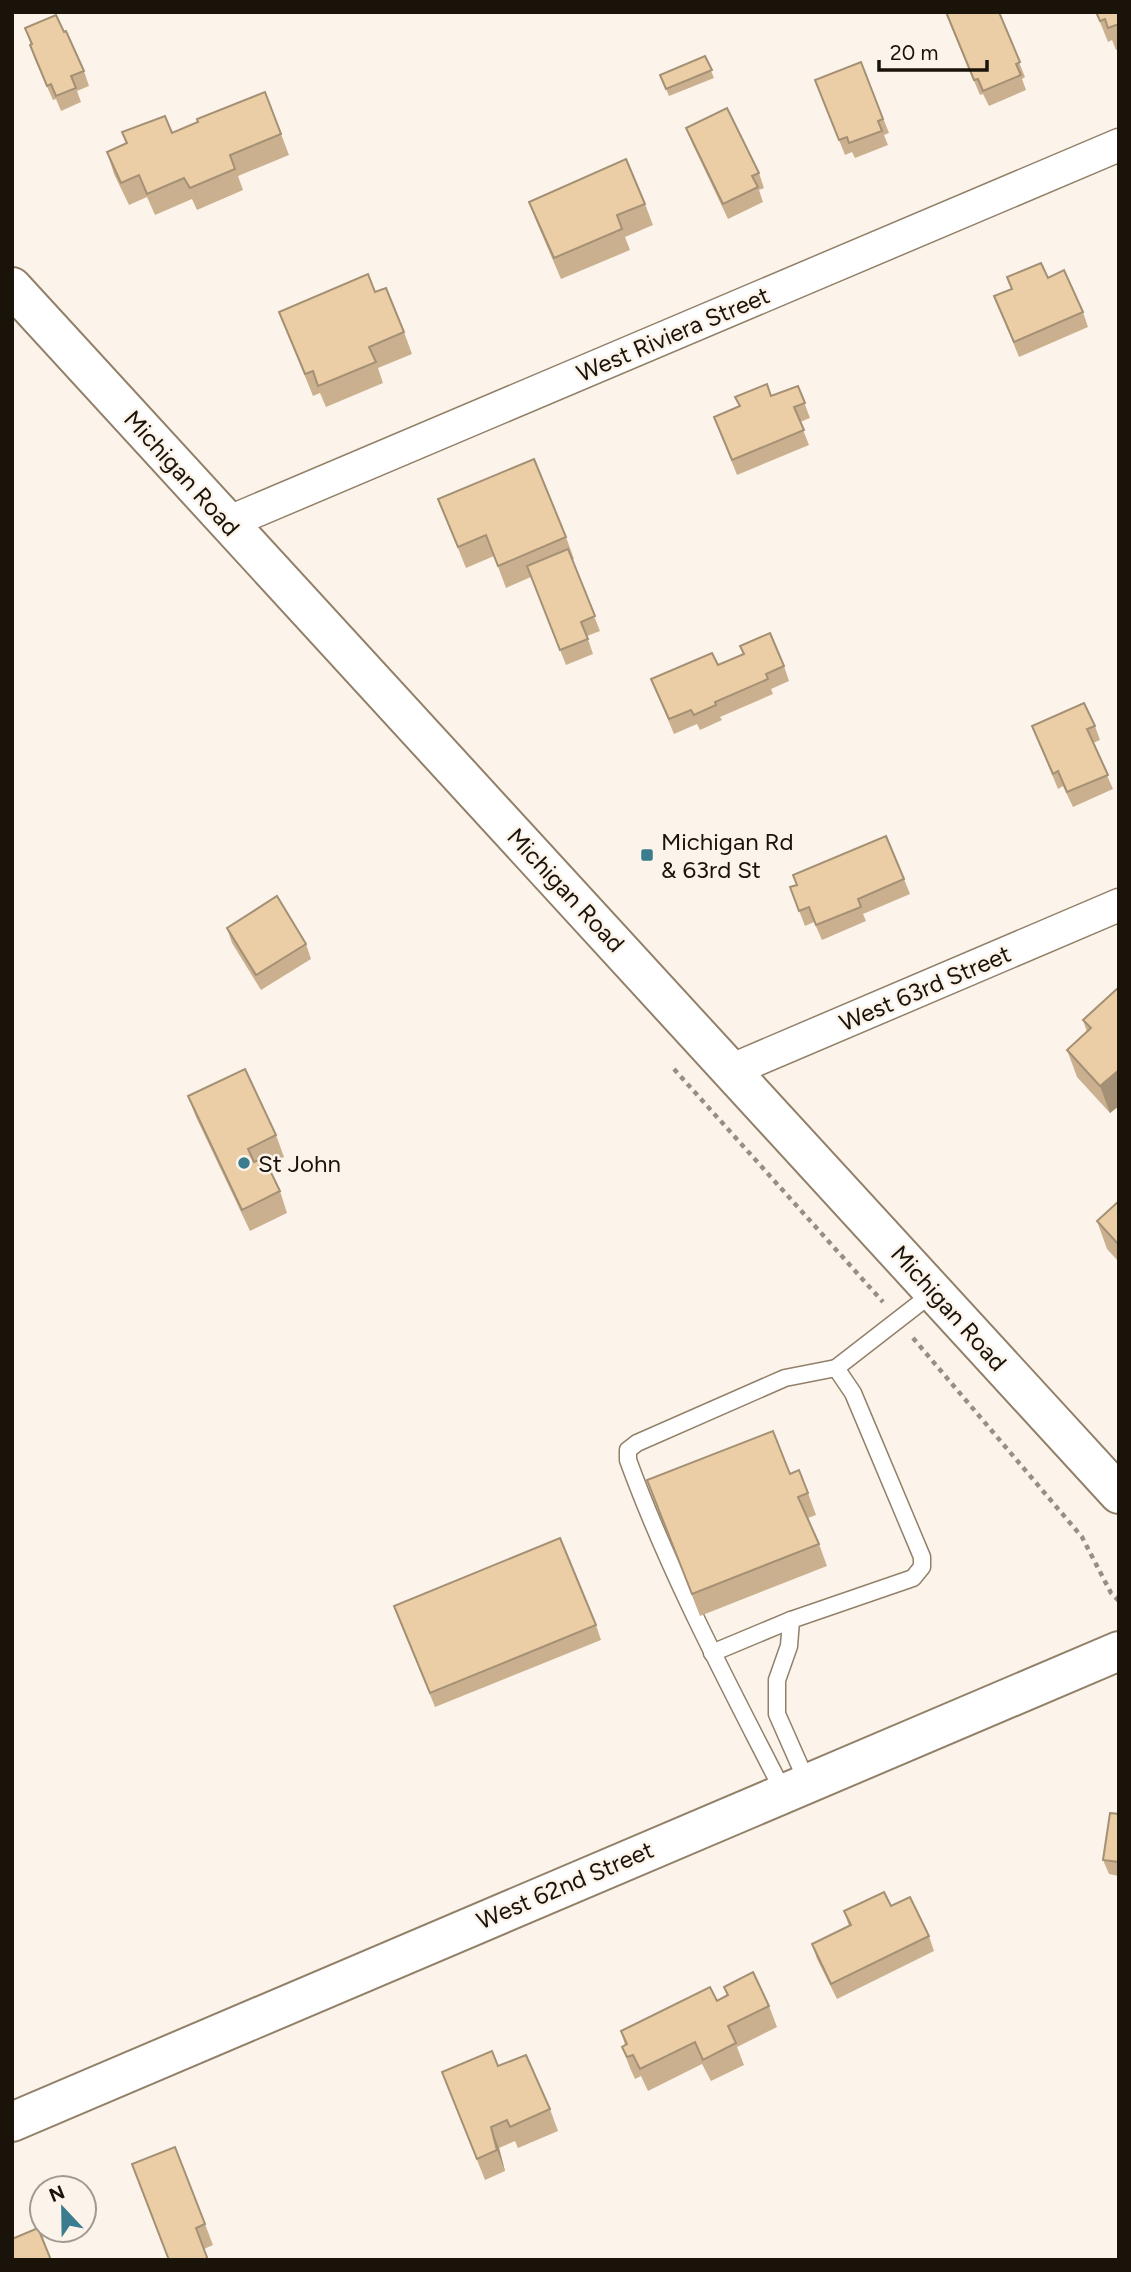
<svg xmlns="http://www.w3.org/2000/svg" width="1131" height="2272" viewBox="0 0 1131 2272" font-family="Figtree,sans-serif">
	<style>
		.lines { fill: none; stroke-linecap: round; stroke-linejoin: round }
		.lane-casing { stroke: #928069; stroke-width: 19 }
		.street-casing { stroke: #928069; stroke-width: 35 }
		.secondary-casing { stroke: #928069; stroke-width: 42 }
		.primary-casing { stroke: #928069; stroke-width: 42 }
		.path { stroke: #968f85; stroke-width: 4.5; stroke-dasharray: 5 5; stroke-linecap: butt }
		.lane { stroke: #fff; stroke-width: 16 }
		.street { stroke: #fff; stroke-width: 32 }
		.secondary { stroke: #fff; stroke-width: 38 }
		.primary { stroke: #fff; stroke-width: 38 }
		.wall { fill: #cab08f }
		.shaded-wall { fill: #a49074 }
		.building { fill: #ebcda6; stroke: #a49074; stroke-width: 2 }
		.poi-dot { fill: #3b7c8f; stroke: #fcf4ea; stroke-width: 2.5 }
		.labels { text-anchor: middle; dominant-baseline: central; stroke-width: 5; stroke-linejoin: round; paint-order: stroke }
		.street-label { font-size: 24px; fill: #1a130a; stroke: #fcf4ea }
		.poi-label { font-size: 24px; fill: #1a130a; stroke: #fcf4ea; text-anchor: start }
	</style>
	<rect width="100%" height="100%" fill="#fcf4ea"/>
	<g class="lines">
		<defs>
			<g id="lane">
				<polyline points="791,1620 789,1646 777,1680 777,1714 807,1782"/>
				<polyline points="712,1653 791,1620 913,1578 922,1567 922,1557 853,1393 836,1368 934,1292"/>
				<path d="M 784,1793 C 728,1683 670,1575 628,1460 L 628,1450 L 637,1443 L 785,1378 L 836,1368"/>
			</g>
			<g id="street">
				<polyline points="227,523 1119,145"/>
				<polyline points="732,1070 1119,905"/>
			</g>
			<polyline id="secondary" points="12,2122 1119,1651"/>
			<polyline id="primary" points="12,287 1119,1494"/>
		</defs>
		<!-- lane casing -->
		<use href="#lane" class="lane-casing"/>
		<!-- street casing -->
		<use href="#street" class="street-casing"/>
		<!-- secondary casing -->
		<use href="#secondary" class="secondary-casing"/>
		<!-- primary casing -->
		<use href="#primary" class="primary-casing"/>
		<!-- path -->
		<g class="path">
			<polyline points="674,1069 883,1302"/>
			<polyline points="913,1338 1082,1537 1111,1593 1119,1601"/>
		</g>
		<!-- lane -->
		<use href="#lane" class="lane"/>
		<!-- street -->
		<use href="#street" class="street"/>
		<!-- secondary -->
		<use href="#secondary" class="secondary"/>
		<!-- primary -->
		<use href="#primary" class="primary"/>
	</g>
	<!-- wall -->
	<g class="wall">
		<polygon points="945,12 999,12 1025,77 1022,79 1026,90 989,106 983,94 980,95"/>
		<polygon points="1096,12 1119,12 1119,49 1116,50 1112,40 1108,42"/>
		<polygon points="25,28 64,32 84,71 89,86 77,91 81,102 61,111 56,99 53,100 35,60 30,45 31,44"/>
		<polygon points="705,56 714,78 669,96 660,75"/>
		<polygon points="861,62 889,133 884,135 888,145 855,158 852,152 845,155 815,80"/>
		<polygon points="198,122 281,134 289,155 238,176 243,190 197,210 192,199 155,215 147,197 129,205 114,174 107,152 126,144 122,132 172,133"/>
		<polygon points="686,128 759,173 764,188 759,190 763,202 728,219 692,143"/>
		<polygon points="529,202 645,204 653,225 625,237 630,250 561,279 537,223"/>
		<polygon points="1048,278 1083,312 1088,327 1019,357 994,296"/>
		<polygon points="375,292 404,332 412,354 378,368 383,383 326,407 320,393 313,396 279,312"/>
		<polygon points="798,386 810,418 800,422 809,445 737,475 714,417 739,406 735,397 771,396"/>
		<polygon points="438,499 566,537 574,559 572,560 600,631 587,636 593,654 566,665 531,577 506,588 494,556 466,568"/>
		<polygon points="718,665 784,666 789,681 771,689 773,694 720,717 722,720 700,730 697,724 674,734 651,679"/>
		<polygon points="1032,726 1095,726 1100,740 1093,743 1113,789 1073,807 1063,786 1058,789"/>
		<polygon points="904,879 910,894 863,914 866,921 822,940 814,922 805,926 790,887"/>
		<polygon points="227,928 306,944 311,959 261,990 232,943"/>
		<polygon points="1119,987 1119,1106 1110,1113 1077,1077 1067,1050 1087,1032 1083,1020"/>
		<polygon points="188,1096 276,1135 284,1157 267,1165 280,1191 287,1213 250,1231 196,1117"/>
		<polygon points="1119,1201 1119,1262 1107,1249 1097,1221"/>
		<polygon points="790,1474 808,1493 816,1515 808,1518 819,1544 827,1566 700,1616 647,1480"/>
		<polygon points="394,1606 596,1625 601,1640 435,1707"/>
		<polygon points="1119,1814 1119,1876 1109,1874 1103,1860"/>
		<polygon points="891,1906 929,1936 934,1951 837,1999 817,1959 812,1944 849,1926 844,1911"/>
		<polygon points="724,1987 769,2006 777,2027 737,2047 744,2065 711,2081 702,2064 648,2091 641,2076 635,2079 630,2068 622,2047 625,2045 621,2031 717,2001 727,1996"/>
		<polygon points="498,2066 550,2109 558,2131 518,2148 515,2141 499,2148 505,2171 485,2180 442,2072"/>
		<polygon points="132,2164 205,2224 213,2245 204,2249"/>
	</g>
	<!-- shaded-wall -->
	<g class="shaded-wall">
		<polygon points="1119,1070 1119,1106 1110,1113 1100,1086"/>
		<polygon points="491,2127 499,2148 505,2171 497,2150"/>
	</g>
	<!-- building -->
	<g class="building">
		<polygon points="946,12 999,12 1020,62 1016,64 1021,75 983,91 978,79 974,80"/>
		<polygon points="1096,12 1119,12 1119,24 1108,28 1105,19 1100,21"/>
		<polygon points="56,15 64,32 66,31 84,71 71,76 76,88 56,96 51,84 47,86 30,45 32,44 25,28"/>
		<polygon points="705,56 712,70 666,89 660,75"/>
		<polygon points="861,62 883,119 878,121 882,131 849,143 847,137 839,140 815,80"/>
		<polygon points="265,92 281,134 230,155 235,169 190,188 184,178 147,194 139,175 121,183 107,152 127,143 122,132 165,116 172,133 198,122 197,119"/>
		<polygon points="727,108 759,173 752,176 758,187 723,204 686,128"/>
		<polygon points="626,159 645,204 617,215 622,229 554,258 529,202"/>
		<polygon points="1041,263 1048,278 1064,270 1083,312 1014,342 994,296 1012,289 1007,277"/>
		<polygon points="368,274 375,292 386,288 404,332 369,347 376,362 318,386 313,371 305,374 279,312"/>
		<polygon points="767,384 771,396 798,386 805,403 794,407 804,430 732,460 714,417 740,406 735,397"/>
		<polygon points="534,459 566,537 498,566 486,535 458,547 438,499"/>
		<polygon points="568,549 595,616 581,622 588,639 560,650 527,566"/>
		<polygon points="770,633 784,666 766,674 768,679 715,702 716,705 694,715 691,710 669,719 651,679 712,653 718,665 744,654 740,646"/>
		<polygon points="1084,703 1095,726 1087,729 1108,775 1067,792 1058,771 1053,774 1032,726"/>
		<polygon points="886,836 904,879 858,899 861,907 816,925 809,907 799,911 790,887 797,885 793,875"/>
		<polygon points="277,896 306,944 256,975 227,928"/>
		<polygon points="1119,987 1119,1070 1100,1086 1067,1050 1091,1028 1083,1020"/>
		<polygon points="245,1069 276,1135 248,1149 254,1162 264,1158 280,1191 242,1210 188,1096"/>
		<polygon points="1119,1201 1119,1245 1097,1221"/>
		<polygon points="773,1431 790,1474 799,1470 808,1493 798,1497 819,1544 692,1594 647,1480"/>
		<polygon points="560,1538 596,1625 430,1693 394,1606"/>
		<polygon points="1110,1813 1119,1814 1119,1862 1103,1860"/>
		<polygon points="884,1892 891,1906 910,1897 929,1936 831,1984 812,1944 851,1925 844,1911"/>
		<polygon points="753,1972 769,2006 728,2026 736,2043 703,2060 695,2042 640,2069 633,2055 627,2057 622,2047 627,2044 621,2031 710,1987 717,2001 728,1995 724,1987"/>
		<polygon points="492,2051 498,2066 526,2055 550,2109 510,2127 507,2120 491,2127 497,2150 477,2159 442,2072"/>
		<polygon points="175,2147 205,2224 196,2228 208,2260 169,2260 132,2164"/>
		<polygon points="38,2228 51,2260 12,2260 12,2239"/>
	</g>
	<!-- markers -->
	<g class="poi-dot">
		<rect x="640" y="848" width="14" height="14" rx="3.5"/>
		<circle cx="244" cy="1163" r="7"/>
	</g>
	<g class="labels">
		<!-- street labels -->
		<g class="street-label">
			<text transform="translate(673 334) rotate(-23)">West Riviera Street</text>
			<text transform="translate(182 473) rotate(48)">Michigan Road</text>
			<text transform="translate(566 890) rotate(47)">Michigan Road</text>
			<text transform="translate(925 988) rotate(-23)">West 63rd Street</text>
			<text transform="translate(949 1308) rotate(48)">Michigan Road</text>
			<text transform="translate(565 1885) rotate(-23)">West 62nd Street</text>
		</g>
		<!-- poi labels -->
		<g class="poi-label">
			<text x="661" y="841">Michigan Rd<tspan x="661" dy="28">&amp; 63rd St</tspan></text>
			<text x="258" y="1163">St John</text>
		</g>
	</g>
	<!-- border -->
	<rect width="1131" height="2272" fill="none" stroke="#1a130a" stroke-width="28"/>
	<!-- north arrow -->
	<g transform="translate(63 2209) rotate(338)"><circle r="33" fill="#fcf4ea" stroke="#a29a90" stroke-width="2"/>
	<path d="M0-5L12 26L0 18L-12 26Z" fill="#3b7c8f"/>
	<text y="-10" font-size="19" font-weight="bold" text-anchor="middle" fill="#1a130a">N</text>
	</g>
	<!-- scale -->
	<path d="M879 60v10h108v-10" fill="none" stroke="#1a130a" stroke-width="3.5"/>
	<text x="890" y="60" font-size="21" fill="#1a130a" stroke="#fcf4ea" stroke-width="5" paint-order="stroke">20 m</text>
</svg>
